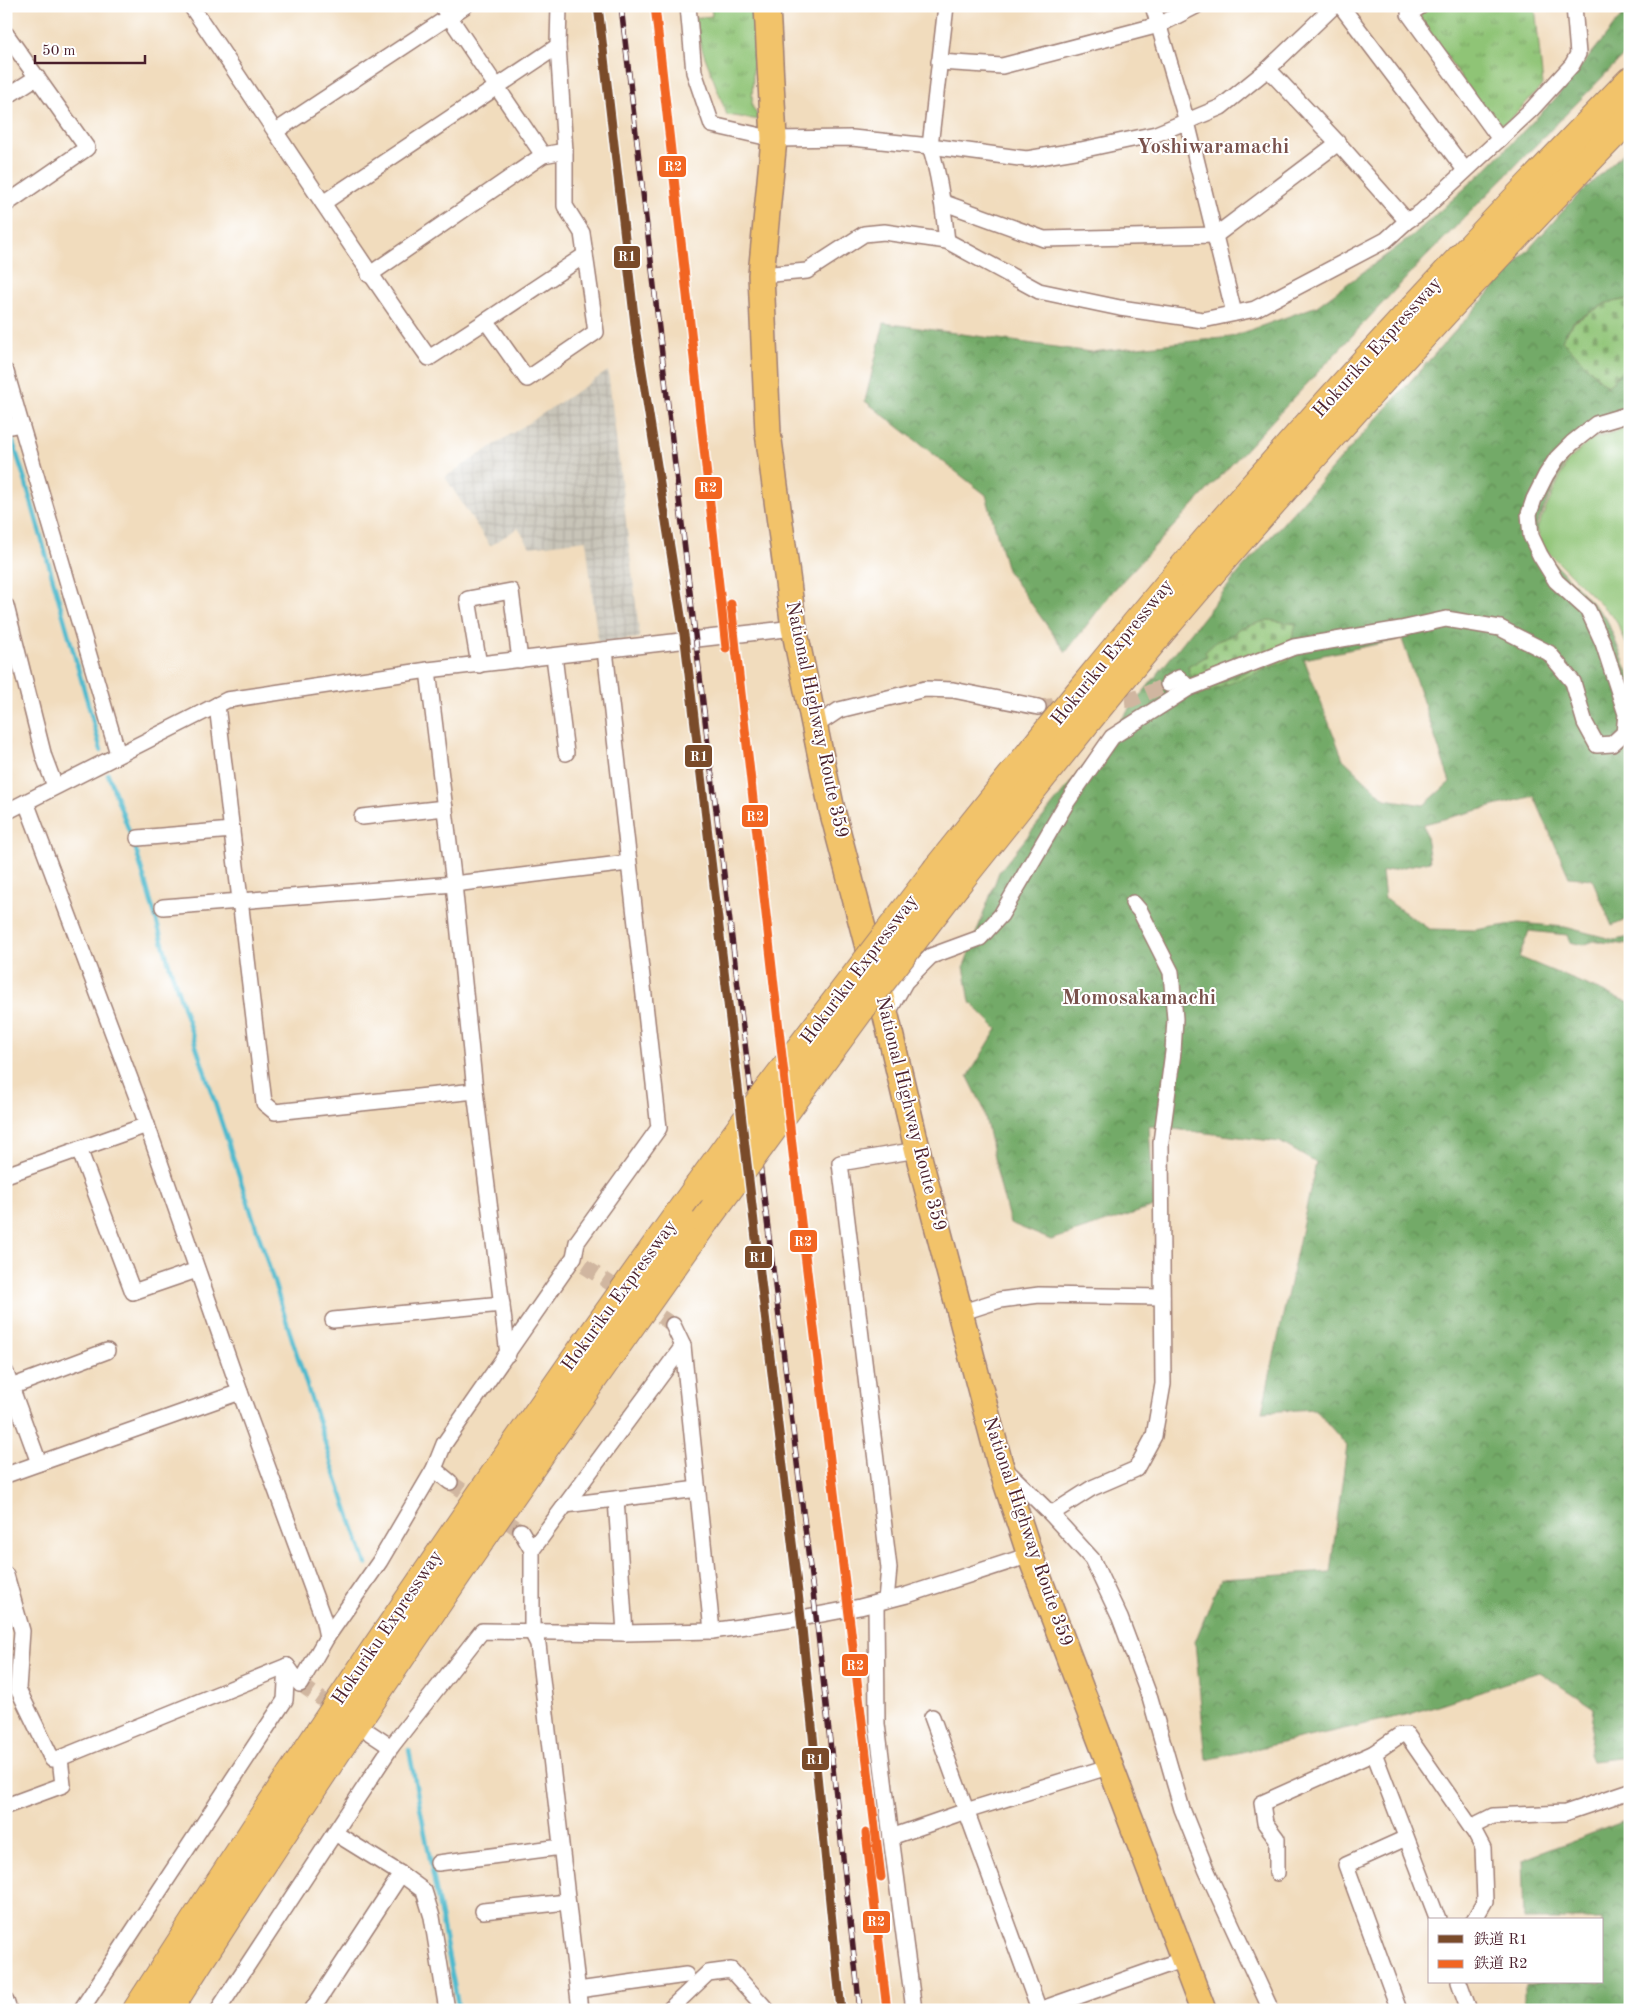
<svg xmlns="http://www.w3.org/2000/svg" width="1636" height="2016" viewBox="0 0 1636 2016" font-family="'Old Standard TT','Noto Serif JP',serif">
	<style>
		.industrial { fill: url(#industrial-grid) }
		.grass { fill: url(#grass-tufts); stroke: #6c7250 }
		.forest { fill: url(#forest-crowns); stroke: #5e6449; fill-rule: evenodd }
		.cemetery { fill: url(#cemetery-stones); stroke: #6c7250 }
		.pitch { fill: #8fc476; stroke: #6c7250 }
		.lines { fill: none; stroke-linecap: round; stroke-linejoin: round }
		.stream { stroke: #50bacd; stroke-width: 4.5 }
		.minor-tunnel { stroke: #d0b6a0; stroke-width: 15; stroke-dasharray: 15 8; stroke-linecap: butt }
		.minor-casing { stroke: #9e7e74; stroke-width: 18 }
		.trunk-casing { stroke: #9e7e74; stroke-width: 28 }
		.motorway-casing { stroke: #9e7e74; stroke-width: 30 }
		.minor { stroke: #fff; stroke-width: 15 }
		.trunk { stroke: #f2c36a; stroke-width: 25 }
		.motorway { stroke: #f2c36a; stroke-width: 28 }
		.rail-casing { stroke: #4a1f2b; stroke-width: 5.5 }
		.rail { stroke: #fff; stroke-width: 4; stroke-dasharray: 11; stroke-linecap: butt }
		.motorway-bridge-casing { stroke: #9e7e74; stroke-width: 30; stroke-linecap: butt }
		.motorway-bridge { stroke: #f2c36a; stroke-width: 28 }
		.rail-1-casing { stroke: #fff; stroke-width: 12 }
		.rail-2-casing { stroke: #fff; stroke-width: 12 }
		.rail-1 { stroke: #7a4b2a; stroke-width: 9 }
		.rail-2 { stroke: #f26522; stroke-width: 9 }
		.labels { text-anchor: middle; dominant-baseline: central; stroke-width: 4; stroke-linejoin: round; paint-order: stroke }
		.street-label { font-size: 19px; fill: #4a1f2b; stroke: #fff }
		.quarter-label { font-size: 21px; font-weight: bold; fill: #79514b; stroke: #fff }
		.line-badge { stroke: #fff; stroke-width: 2 }
		.badge-label { font-size: 14px; text-anchor: middle; font-weight: bold; fill: #fff }
	</style>
	<defs>
		<pattern id="industrial-grid" width="8" height="8" patternUnits="userSpaceOnUse" patternTransform="scale(1.25)"><rect width="8" height="8" fill="#c8c4b8"/><path d="M0 4h8M4 0v8" fill="none" stroke="#ada89e"/></pattern>
		<pattern id="grass-tufts" width="24" height="20" patternUnits="userSpaceOnUse" patternTransform="scale(1.25)"><rect width="24" height="20" fill="#8fc476"/><path d="M3 7l-1-3M5 7V3M7 7l1-3M15 17l-1-3M17 17v-4M19 17l1-3" fill="none" stroke="#779f61"/></pattern>
		<pattern id="forest-crowns" width="20" height="18" patternUnits="userSpaceOnUse" patternTransform="scale(1.25)"><rect width="20" height="18" fill="#73aa67"/><path d="M2 6a3 3 0 1 1 6 0M12 15a3 3 0 1 1 6 0" fill="none" stroke="#608a55"/></pattern>
		<pattern id="cemetery-stones" width="16" height="16" patternUnits="userSpaceOnUse" patternTransform="scale(1.25)"><rect width="16" height="16" fill="#8fc476"/><path d="M2 7V4a2 2 0 0 1 4 0v3zM10 15v-3a2 2 0 0 1 4 0v3z" fill="#779f61"/></pattern>
	</defs>
	<rect width="100%" height="100%" fill="#fff"/>
	<filter id="ink" filterUnits="userSpaceOnUse"><feTurbulence type="fractalNoise" baseFrequency=".02" numOctaves="2"/><feDisplacementMap in="SourceGraphic" scale="10" xChannelSelector="R" yChannelSelector="G"/><feConvolveMatrix kernelMatrix="1 2 1 2 8 2 1 2 1" color-interpolation-filters="sRGB"/></filter>
	<filter id="wash" filterUnits="userSpaceOnUse"><feTurbulence type="fractalNoise" baseFrequency=".0096" numOctaves="4" result="noise"/><feDisplacementMap in="SourceGraphic" scale="20" xChannelSelector="R" yChannelSelector="G"/><feGaussianBlur stdDeviation="1.12" result="paint"/><feColorMatrix in="noise" values="0 0 0 0 0 0 0 0 0 0 0 0 0 0 0 0 0 1.4 0 .05"/><feComposite in="paint" operator="in"/></filter>
	<g filter="url(#wash)">
		<rect width="100%" height="100%" fill="#f1dcbd"/>
		<!-- industrial -->
		<polygon class="industrial" points="608,371 640,638 598,643 586,540 530,547 518,528 490,546 445,477"/>
		<!-- grass -->
		<g class="grass">
			<polygon points="711,6 755,6 752,106 760,120 727,115 702,49 694,18 712,16"/>
			<polygon points="1431,6 1535,6 1543,85 1507,123 1494,125 1420,18 1422,12"/>
		</g>
		<!-- forest -->
		<g class="forest">
			<polygon points="1630,6 1630,49 1423,260 1113,591 1066,652 1007,570 986,495 865,401 884,323 1091,352 1231,337 1317,306 1411,237 1485,170 1554,100"/>
			<path d="M 1630,147 L 1630,299 L 1607,303 L 1574,321 L 1562,340 L 1607,387 L 1630,362 L 1630,424 L 1588,439 L 1566,460 L 1535,528 L 1538,546 L 1606,618 L 1630,677 L 1630,918 L 1612,926 L 1592,879 L 1569,877 L 1534,796 L 1424,824 L 1430,861 L 1382,872 L 1385,899 L 1429,929 L 1475,930 L 1519,923 L 1565,927 L 1615,940 L 1630,937 L 1629,945 L 1594,941 L 1583,945 L 1570,942 L 1567,935 L 1529,931 L 1519,957 L 1630,1003 L 1630,1757 L 1592,1761 L 1589,1754 L 1594,1708 L 1539,1672 L 1410,1714 L 1206,1760 L 1195,1642 L 1220,1579 L 1330,1572 L 1347,1446 L 1315,1409 L 1262,1412 L 1316,1163 L 1280,1142 L 1149,1126 L 1154,1207 L 1051,1240 L 1010,1223 L 999,1181 L 983,1107 L 968,1077 L 997,1029 L 970,1002 L 964,966 L 999,872 L 1240,571 L 1571,202 ZM 1239,629 L 1195,687 L 1188,667 L 1207,656 L 1217,641 L 1232,636 ZM 1402,639 L 1450,782 L 1424,805 L 1385,799 L 1343,759 L 1304,659 Z"/>
			<polygon points="1630,1819 1630,2010 1525,2010 1525,1982 1602,1982 1602,1920 1524,1920 1522,1860"/>
		</g>
		<!-- cemetery -->
		<g class="cemetery">
			<polygon points="1630,299 1630,362 1607,387 1562,340 1574,322 1607,303"/>
			<polygon points="1269,620 1296,624 1291,643 1195,688 1188,667 1207,656 1205,652 1217,641 1232,636 1238,629"/>
			<polygon points="1289,654 1289,660 1198,696 1197,692"/>
		</g>
		<!-- pitch -->
		<polygon class="pitch" points="1630,427 1630,653 1616,620 1541,545 1537,528 1567,462 1590,440"/>
		<g class="lines">
			<!-- stream -->
			<g class="stream">
				<polyline points="10,433 25,480 101,750"/>
				<polyline points="108,774 136,850 168,961 266,1257 335,1474 366,1564"/>
				<polyline points="409,1750 459,2010"/>
			</g>
		</g>
	</g>
	<g filter="url(#ink)">
		<g class="lines">
			<!-- minor-tunnel -->
			<g class="minor-tunnel">
				<polyline points="1102,702 1131,700 1168,684"/>
				<polyline points="1038,707 1071,704"/>
				<polyline points="584,1266 673,1325"/>
				<polyline points="450,1482 521,1531"/>
				<polyline points="300,1684 340,1712"/>
			</g>
			<defs>
				<g id="minor">
					<path d="M 191,6 C 271,123 347,243 429,358 L 486,321 L 527,379 L 596,332 L 582,233 L 565,206 L 565,151 L 558,46 L 559,6"/>
					<polyline points="442,6 543,155"/>
					<polyline points="688,6 694,72 712,125 774,139 852,138 930,146 1027,159 1081,150 1156,134 1221,107 1268,69 1334,6"/>
					<path d="M 946,6 L 930,146 C 940,177 943,208 947,241"/>
					<polyline points="1153,6 1187,122 1234,313"/>
					<polyline points="1341,6 1465,170"/>
					<polyline points="1421,6 1409,14 1500,139"/>
					<polyline points="6,34 87,148 6,204"/>
					<polyline points="939,62 1002,66 1159,25 1196,6"/>
					<polyline points="1268,69 1338,143 1407,221"/>
					<polyline points="6,97 37,77"/>
					<polyline points="276,131 465,6"/>
					<polyline points="942,202 1044,239 1216,235 1338,143"/>
					<polyline points="323,203 558,46"/>
					<polyline points="369,275 543,155 565,151"/>
					<polyline points="761,275 807,271 864,234 884,232 947,241 1039,291 1120,308 1203,320 1255,309 1386,240 1407,221 1421,212 1532,109 1572,65 1578,54 1574,6"/>
					<polyline points="486,321 585,255"/>
					<polyline points="6,372 21,424 6,427"/>
					<polyline points="21,424 118,754"/>
					<polyline points="6,606 44,757 55,786"/>
					<polyline points="554,656 566,753"/>
					<polyline points="479,665 468,599 511,591 520,660"/>
					<polyline points="428,670 454,884 475,1091 508,1354"/>
					<polyline points="1168,684 1179,678 1189,688"/>
					<polyline points="217,705 264,1103 275,1112 475,1091"/>
					<polyline points="815,726 839,710 925,689 953,690 1038,707"/>
					<polyline points="26,802 141,1108 240,1392 323,1618 327,1637"/>
					<polyline points="6,812 227,700 428,670 794,628"/>
					<polyline points="362,817 445,808"/>
					<polyline points="138,838 232,830"/>
					<polyline points="163,907 454,884 628,863"/>
					<polyline points="886,1016 905,982 931,956 980,938 1001,915 1067,802 1112,737 1189,688 1294,647 1401,629 1446,619 1500,628 1549,653 1573,682 1585,723 1597,745 1612,744 1624,733 1626,714 1603,643 1588,610 1556,581 1540,555 1531,536 1529,514 1534,499 1546,475 1557,458 1572,443 1596,424 1630,414"/>
					<polyline points="79,1149 133,1292 197,1270"/>
					<polyline points="6,1175 147,1125"/>
					<polyline points="960,1313 1000,1300 1039,1295 1162,1297"/>
					<polyline points="333,1320 502,1304"/>
					<polyline points="673,1325 683,1346 712,1631"/>
					<polyline points="6,1373 39,1463"/>
					<polyline points="11,1387 107,1351"/>
					<polyline points="1004,1468 1051,1514 1092,1559 1120,1618 1150,1698 1182,1809 1206,1869 1271,2010"/>
					<polyline points="434,1469 450,1482"/>
					<polyline points="6,1475 240,1392"/>
					<polyline points="616,1499 625,1633"/>
					<polyline points="565,1505 698,1489"/>
					<polyline points="1051,1514 1092,1488 1136,1469 1154,1436 1163,1384 1161,1142 1173,1052 1175,1019 1171,972 1140,911 1133,903"/>
					<polyline points="521,1531 532,1550 532,1632 538,1644 580,2010"/>
					<polyline points="532,1550 683,1346"/>
					<polyline points="6,1575 22,1631 18,1689 52,1759 60,1758 287,1666"/>
					<polyline points="886,1600 889,1568 840,1163 917,1150"/>
					<polyline points="876,1603 877,1724 891,1837"/>
					<polyline points="287,1666 300,1684 327,1637 380,1561 434,1469 444,1444 574,1257 577,1242 659,1128 605,650"/>
					<polyline points="932,1717 1039,2010"/>
					<polyline points="370,1733 391,1747"/>
					<polyline points="1374,1753 1400,1735 1407,1735 1475,1833 1483,1848 1485,1901 1474,1920"/>
					<polyline points="6,1806 63,1785 60,1758"/>
					<polyline points="1471,1827 1493,1816 1565,1813 1630,1791"/>
					<polyline points="335,1833 401,1874 424,1891 432,1917 447,2010"/>
					<polyline points="438,1863 561,1847"/>
					<polyline points="1277,1873 1277,1839 1265,1823 1262,1803 1374,1753 1438,1920"/>
					<polyline points="483,1911 567,1902"/>
					<polyline points="1459,1982 1469,2010"/>
					<polyline points="578,1990 686,1975"/>
					<polyline points="6,2001 9,2010"/>
					<polyline points="81,2010 285,1700 287,1666"/>
					<polyline points="218,2010 391,1747 482,1631 625,1633 712,1631 801,1618 860,1607 907,1595 1030,1555"/>
					<polyline points="312,2010 401,1874"/>
					<polyline points="669,2010 708,1973 731,1970 767,2010"/>
					<polyline points="914,2010 891,1837 966,1811 1111,1766"/>
					<polyline points="1039,2010 1184,1959"/>
					<polyline points="1399,2010 1346,1865 1406,1838"/>
				</g>
				<polyline id="trunk" points="767,6 774,139 761,275 768,433 794,628 832,810 886,1016 920,1161 1000,1464 1030,1555 1203,2010"/>
				<g id="motorway">
					<path d="M 937,869 C 1027,757 1117,644 1211,535 C 1346,379 1486,228 1630,81"/>
					<path d="M 956,885 C 1018,808 1079,729 1143,653 C 1298,468 1462,290 1630,117"/>
					<path d="M 137,2010 C 317,1730 504,1456 698,1187"/>
					<path d="M 168,2010 C 339,1741 520,1480 705,1221"/>
				</g>
			</defs>
			<!-- minor casing -->
			<use href="#minor" class="minor-casing"/>
			<!-- trunk casing -->
			<use href="#trunk" class="trunk-casing"/>
			<!-- motorway casing -->
			<use href="#motorway" class="motorway-casing"/>
			<!-- minor -->
			<use href="#minor" class="minor"/>
			<!-- trunk -->
			<use href="#trunk" class="trunk"/>
			<!-- motorway -->
			<use href="#motorway" class="motorway"/>
			<defs>
				<g id="rail">
					<polyline points="598,6 636,333 685,641 801,1618 841,2010"/>
					<polyline points="621,6 708,745 816,1616 860,2010"/>
				</g>
			</defs>
			<!-- rail casing -->
			<use href="#rail" class="rail-casing"/>
			<!-- rail -->
			<use href="#rail" class="rail"/>
			<defs>
				<g id="motorway-bridge">
					<polyline points="698,1187 766,1093 937,869"/>
					<polyline points="705,1221 868,999 956,885"/>
				</g>
			</defs>
			<!-- motorway-bridge casing -->
			<use href="#motorway-bridge" class="motorway-bridge-casing"/>
			<!-- motorway-bridge -->
			<use href="#motorway-bridge" class="motorway-bridge"/>
			<defs>
				<polyline id="rail-1" points="598,6 636,333 685,641 801,1618 841,2010"/>
				<g id="rail-2">
					<polyline points="655,6 726,648"/>
					<polyline points="731,604 797,1189 881,1877"/>
					<polyline points="866,1833 887,2010"/>
				</g>
			</defs>
			<!-- rail-1 casing -->
			<use href="#rail-1" class="rail-1-casing"/>
			<!-- rail-2 casing -->
			<use href="#rail-2" class="rail-2-casing"/>
			<!-- rail-1 -->
			<use href="#rail-1" class="rail-1"/>
			<!-- rail-2 -->
			<use href="#rail-2" class="rail-2"/>
		</g>
	</g>
	<g class="labels">
		<!-- street labels -->
		<g class="street-label">
			<text transform="translate(1378 348) rotate(-48)">Hokuriku Expressway</text>
			<text transform="translate(1113 653) rotate(-51)">Hokuriku Expressway</text>
			<text transform="translate(816 720) rotate(78)">National Highway Route 359</text>
			<text transform="translate(860 970) rotate(-53)">Hokuriku Expressway</text>
			<text transform="translate(910 1114) rotate(76)">National Highway Route 359</text>
			<text transform="translate(620 1296) rotate(-54)">Hokuriku Expressway</text>
			<text transform="translate(1027 1532) rotate(71)">National Highway Route 359</text>
			<text transform="translate(388 1628) rotate(-56)">Hokuriku Expressway</text>
		</g>
		<!-- quarter labels -->
		<g class="quarter-label">
			<text x="1213" y="147">Yoshiwaramachi</text>
			<text x="1139" y="998">Momosakamachi</text>
		</g>
	</g>
	<g class="line-badge">
		<rect x="658" y="155" width="29" height="23" rx="5" fill="#f26522"/>
		<rect x="613" y="245" width="28" height="24" rx="5" fill="#7a4b2a"/>
		<rect x="694" y="476" width="29" height="24" rx="5" fill="#f26522"/>
		<rect x="684" y="744" width="29" height="24" rx="5" fill="#7a4b2a"/>
		<rect x="741" y="804" width="28" height="24" rx="5" fill="#f26522"/>
		<rect x="789" y="1229" width="29" height="24" rx="5" fill="#f26522"/>
		<rect x="744" y="1245" width="29" height="24" rx="5" fill="#7a4b2a"/>
		<rect x="841" y="1653" width="28" height="24" rx="5" fill="#f26522"/>
		<rect x="801" y="1747" width="29" height="24" rx="5" fill="#7a4b2a"/>
		<rect x="862" y="1910" width="29" height="24" rx="5" fill="#f26522"/>
	</g>
	<g class="badge-label">
		<text x="673" y="171">R2</text>
		<text x="627" y="261">R1</text>
		<text x="708" y="492">R2</text>
		<text x="699" y="761">R1</text>
		<text x="755" y="821">R2</text>
		<text x="803" y="1246">R2</text>
		<text x="758" y="1262">R1</text>
		<text x="855" y="1670">R2</text>
		<text x="815" y="1764">R1</text>
		<text x="876" y="1926">R2</text>
	</g>
	<!-- margin -->
	<rect width="1636" height="2016" fill="none" stroke="#fff" stroke-width="25"/>
	<!-- legend -->
	<rect x="1428" y="1918" width="175" height="65" fill="#ffffff" stroke="#b7a5aa"/>
	<rect x="1438" y="1935" width="25" height="8" fill="#7a4b2a" stroke="#b7a5aa"/>
	<text x="1474" y="1944" font-size="15" fill="#4a1f2b">鉄道 R1</text>
	<rect x="1438" y="1960" width="25" height="8" fill="#f26522" stroke="#b7a5aa"/>
	<text x="1474" y="1968" font-size="15" fill="#4a1f2b">鉄道 R2</text>
	<!-- scale -->
	<path d="M35 55v8h110v-8" fill="none" stroke="#4a1f2b" stroke-width="2.5"/>
	<text x="42" y="55" font-size="15" fill="#4a1f2b" stroke="#ffffff" stroke-width="4" paint-order="stroke">50 m</text>
</svg>
